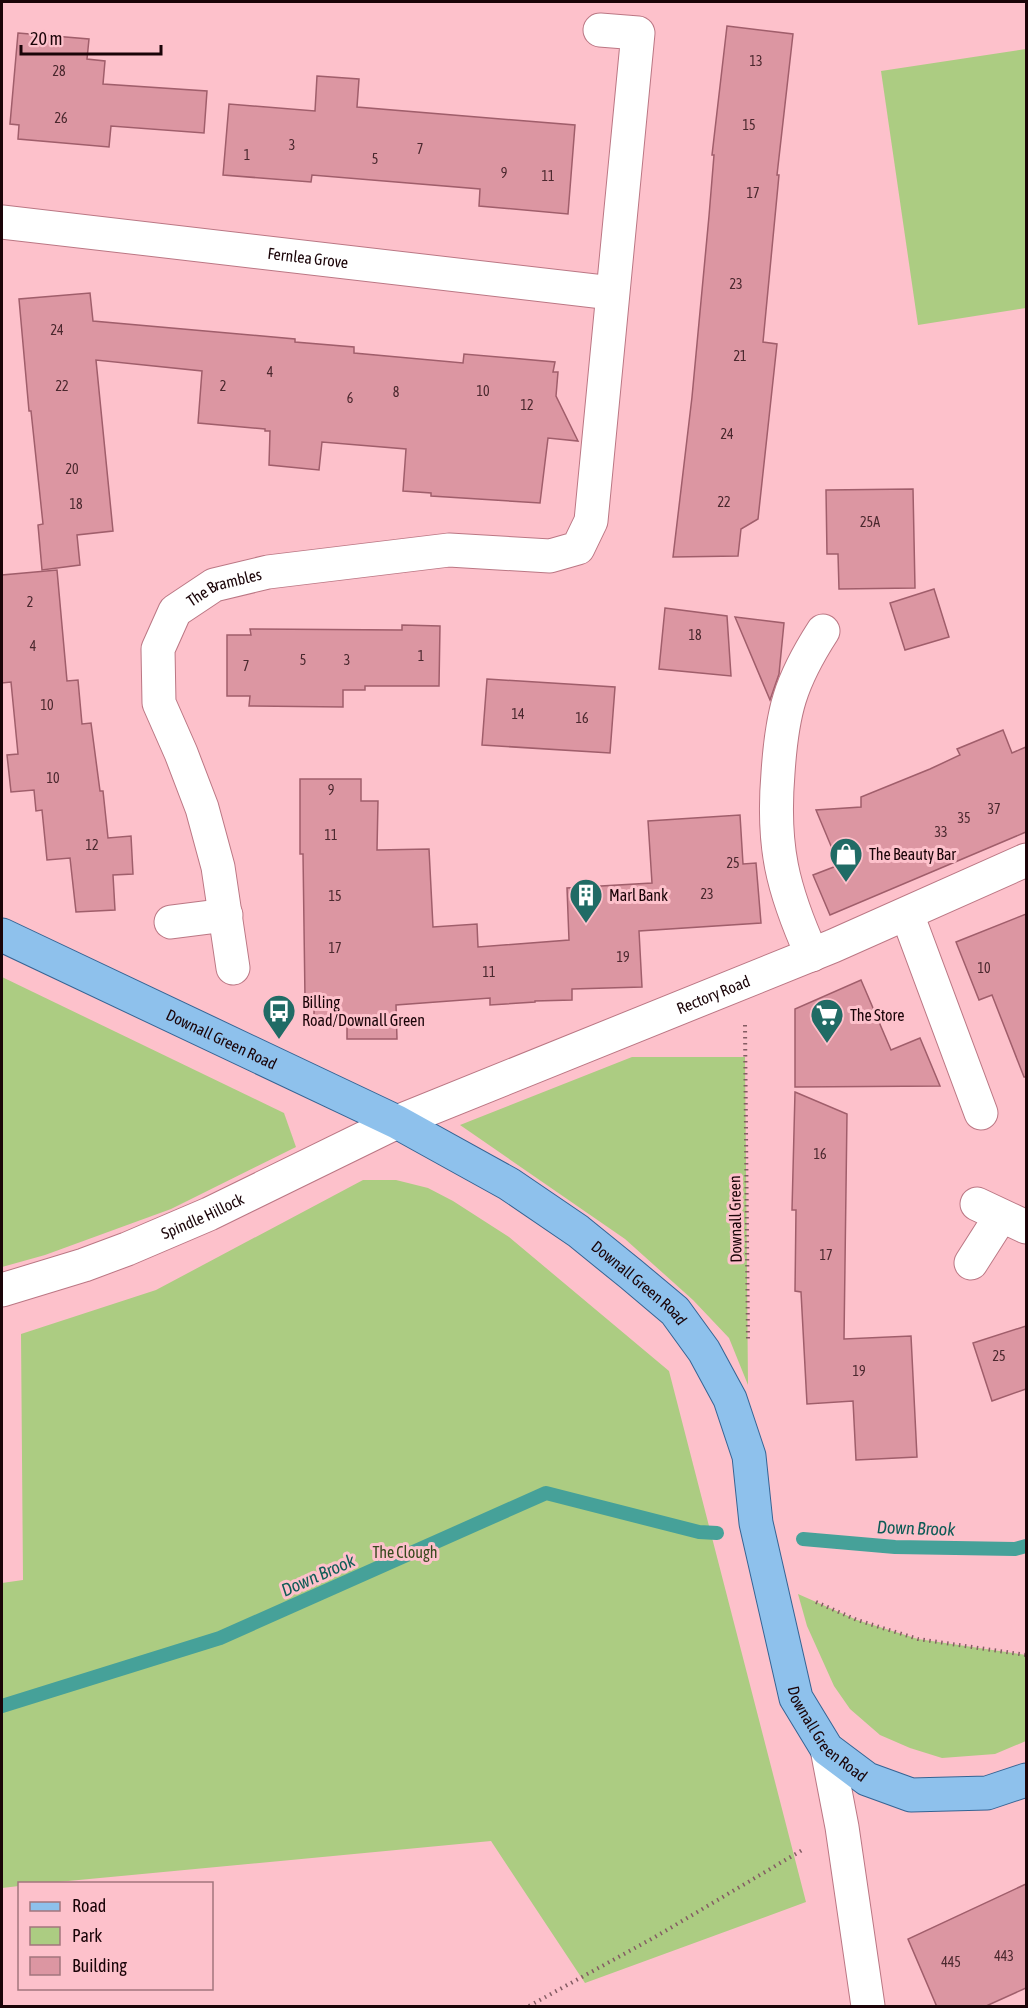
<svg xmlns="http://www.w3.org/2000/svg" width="1028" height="2008" viewBox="0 0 1028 2008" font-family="'Asap Condensed',sans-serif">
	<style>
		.green { fill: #accc82 }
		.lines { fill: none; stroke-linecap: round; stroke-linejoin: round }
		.stream { stroke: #46a199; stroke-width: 14 }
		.building { fill: #dc96a2; stroke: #a05e6b; stroke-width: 1.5 }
		.minor-casing { stroke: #bb7784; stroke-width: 35 }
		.major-casing { stroke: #356494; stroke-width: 35 }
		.path { stroke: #845c63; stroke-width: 4; stroke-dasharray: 1.5 4.5; stroke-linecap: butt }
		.minor { stroke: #fff; stroke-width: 33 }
		.major { stroke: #8ec1ec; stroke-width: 33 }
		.labels { text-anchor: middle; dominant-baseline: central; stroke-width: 6; stroke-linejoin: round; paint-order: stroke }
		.number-label { font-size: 14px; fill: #4a282e }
		.street-label { font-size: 16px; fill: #1a0408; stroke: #fdc1cb }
		.poi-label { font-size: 16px; fill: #1a0408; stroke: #fdc1cb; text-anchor: start }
		.park-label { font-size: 16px; fill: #38491e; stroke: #fdc1cb }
		.water-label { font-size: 18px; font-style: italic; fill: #0f5c57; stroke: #fdc1cb }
	</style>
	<rect width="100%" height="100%" fill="#fdc1cb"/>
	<!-- green -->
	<g class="green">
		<polygon points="1026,49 1026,308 918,325 881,71"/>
		<polygon points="2,977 284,1113 296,1147 171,1209 45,1255 2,1267"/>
		<polygon points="632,1057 745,1057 748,1385 729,1338 693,1300 625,1239 460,1125"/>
		<polygon points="363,1180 396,1180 428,1188 453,1201 509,1237 669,1371 806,1902 585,1983 491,1841 47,1883 20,1884 19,1886 2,1888 2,1583 23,1580 21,1334 156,1290"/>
		<polygon points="798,1594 857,1620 918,1639 1026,1655 1026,1741 995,1754 942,1758 910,1748 880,1735 850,1709 834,1686 807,1626"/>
	</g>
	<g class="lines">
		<!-- stream -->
		<g class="stream">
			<polyline points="803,1539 895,1547 1015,1549 1026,1546"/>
			<polyline points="2,1706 220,1638 546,1493 699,1532 717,1533"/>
		</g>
	</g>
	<!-- building -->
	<g class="building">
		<polygon points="727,26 793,34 777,175 779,175 763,342 777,344 758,519 741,529 738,556 673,557 692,397 709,216 714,155 712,155"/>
		<polygon points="18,33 89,39 87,59 105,61 103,84 207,91 204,133 111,126 109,147 18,139 19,125 10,124"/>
		<polygon points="317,76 359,79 357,107 575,125 568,214 479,206 480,189 312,175 311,182 223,175 229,104 315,111"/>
		<polygon points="90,293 93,321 295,339 295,342 354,347 354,353 463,363 464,354 555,362 553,372 558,372 556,396 578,441 548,438 540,503 431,496 431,493 403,491 406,449 322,442 319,470 269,465 270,431 265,431 265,429 198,423 202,371 96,360 113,531 77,535 80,565 42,570 38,525 43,524 31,411 29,411 19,299"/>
		<polygon points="913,489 915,588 839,589 838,554 827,554 826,490"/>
		<polygon points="57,570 67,681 78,680 82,724 91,723 100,791 103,791 108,838 131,836 133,874 113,875 115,910 76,912 70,858 47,860 42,810 36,811 34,790 11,792 7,755 18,754 11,682 2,683 2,575"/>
		<polygon points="934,589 949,637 905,650 890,603"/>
		<polygon points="665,608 727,616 731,676 659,669"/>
		<polygon points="735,617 784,623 779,674 770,700"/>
		<polygon points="402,625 440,626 439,686 365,686 365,690 343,690 343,707 249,706 250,696 227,696 227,635 251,635 250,629 402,630"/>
		<polygon points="487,679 615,687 610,753 482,745"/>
		<polygon points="1003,730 1012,753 1026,747 1026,832 830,915 813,875 839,865 816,810 861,807 861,797 930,769 960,755 957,749"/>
		<polygon points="300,779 361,779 361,801 378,801 377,850 429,849 433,927 477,924 478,947 569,940 567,888 652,883 648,821 740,815 743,864 756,863 761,923 639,931 642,987 572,989 572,1000 535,1001 535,1002 490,1005 490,998 396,1005 397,1039 347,1039 347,1016 314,1016 314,998 305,998 303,854 300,854"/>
		<polygon points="1026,914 1026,1077 1024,1077 992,995 979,1000 956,942"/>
		<polygon points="861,980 891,1050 920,1038 940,1086 795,1087 795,1009"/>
		<polygon points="795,1092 847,1114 844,1339 911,1336 917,1457 856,1460 853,1401 807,1404 801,1292 795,1291 796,1210 792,1210"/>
		<polygon points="1026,1326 1026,1389 992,1401 973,1343"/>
		<polygon points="1026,1884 1026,1988 984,2007 937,2007 908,1939"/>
	</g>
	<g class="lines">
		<defs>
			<g id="minor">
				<path id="s1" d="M 2,222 L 612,293"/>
				<polyline points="907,914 981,1113"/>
				<polyline points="171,922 226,915"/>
				<path d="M 812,955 C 782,888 772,846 778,773 C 782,712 790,682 823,631"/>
				<path id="s2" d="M 233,968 L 218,867 L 202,808 L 181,753 L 159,703 L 158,649 L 175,611 L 214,585 L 268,572 L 449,550 L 550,556 L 578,548 L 591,521 L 638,33 L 600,30"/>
				<polyline points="977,1204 1026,1227"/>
				<polyline points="971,1263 1001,1216"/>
				<path id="s3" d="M 2,1290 L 84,1265 L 127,1249 L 209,1214 L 397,1122 L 833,946 L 1026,860"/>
				<polyline points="827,1749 842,1827 868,2006"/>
			</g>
			<g id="major">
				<path id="s4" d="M 2,935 L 397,1122 L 509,1184 L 578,1231 L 631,1274 L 675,1311 L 704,1351 L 730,1399 L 749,1456 L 756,1523 L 796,1698 L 827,1749 L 867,1779 L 911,1795 L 987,1793 L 1026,1780"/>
			</g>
		</defs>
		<!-- minor casing -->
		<use href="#minor" class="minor-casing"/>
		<!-- major casing -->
		<use href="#major" class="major-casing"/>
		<!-- path -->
		<g class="path">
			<polyline points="745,1025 748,1342"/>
			<polyline points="816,1602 857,1620 918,1639 1026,1655"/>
			<polyline points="529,2006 655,1937 804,1849"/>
		</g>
		<!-- minor -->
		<use href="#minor" class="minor"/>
		<!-- major -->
		<use href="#major" class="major"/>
	</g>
	<!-- icons -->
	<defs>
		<symbol id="shop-pin" viewBox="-11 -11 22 30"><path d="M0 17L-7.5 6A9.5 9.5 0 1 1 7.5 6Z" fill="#206b65" stroke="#fdc1cb"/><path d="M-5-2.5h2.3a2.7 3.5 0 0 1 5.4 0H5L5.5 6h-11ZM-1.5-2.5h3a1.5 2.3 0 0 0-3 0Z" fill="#fff"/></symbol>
		<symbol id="building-pin" viewBox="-11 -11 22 30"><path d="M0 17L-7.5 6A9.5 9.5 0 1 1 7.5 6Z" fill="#206b65" stroke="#fdc1cb"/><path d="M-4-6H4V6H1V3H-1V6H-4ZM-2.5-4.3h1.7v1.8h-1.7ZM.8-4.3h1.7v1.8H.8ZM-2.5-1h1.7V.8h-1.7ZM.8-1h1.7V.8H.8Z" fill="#fff"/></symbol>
		<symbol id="bus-pin" viewBox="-11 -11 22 30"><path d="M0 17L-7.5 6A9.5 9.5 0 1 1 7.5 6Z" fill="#206b65" stroke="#fdc1cb"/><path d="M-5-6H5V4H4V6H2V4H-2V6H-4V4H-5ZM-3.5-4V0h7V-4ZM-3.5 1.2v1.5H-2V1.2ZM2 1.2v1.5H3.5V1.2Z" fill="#fff"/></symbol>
		<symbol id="supermarket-pin" viewBox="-11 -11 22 30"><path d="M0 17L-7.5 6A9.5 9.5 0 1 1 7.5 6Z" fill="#206b65" stroke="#fdc1cb"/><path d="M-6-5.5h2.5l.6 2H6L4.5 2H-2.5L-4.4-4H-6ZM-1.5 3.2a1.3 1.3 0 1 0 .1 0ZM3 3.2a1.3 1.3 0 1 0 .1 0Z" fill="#fff"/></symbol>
	</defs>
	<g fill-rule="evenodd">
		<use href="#shop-pin" x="827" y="835" width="38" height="52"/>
		<use href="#building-pin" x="567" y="876" width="38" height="52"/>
		<use href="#bus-pin" x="260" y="992" width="38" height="52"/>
		<use href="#supermarket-pin" x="808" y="996" width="38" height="52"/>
	</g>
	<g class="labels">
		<!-- number labels -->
		<g class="number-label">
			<text x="756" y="61">13</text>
			<text x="59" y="71">28</text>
			<text x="61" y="118">26</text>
			<text x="749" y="125">15</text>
			<text x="292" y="145">3</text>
			<text x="420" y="149">7</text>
			<text x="247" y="155">1</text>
			<text x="375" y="159">5</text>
			<text x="504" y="173">9</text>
			<text x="548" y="176">11</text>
			<text x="753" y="193">17</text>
			<text x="736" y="284">23</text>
			<text x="57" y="330">24</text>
			<text x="740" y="356">21</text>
			<text x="270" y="372">4</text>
			<text x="62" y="386">22</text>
			<text x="223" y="386">2</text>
			<text x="483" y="391">10</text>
			<text x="396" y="392">8</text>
			<text x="350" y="398">6</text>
			<text x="527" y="405">12</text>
			<text x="727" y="434">24</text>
			<text x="72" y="469">20</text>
			<text x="724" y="502">22</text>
			<text x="76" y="504">18</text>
			<text x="870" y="522">25A</text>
			<text x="30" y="602">2</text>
			<text x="695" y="635">18</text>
			<text x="33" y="646">4</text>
			<text x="421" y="656">1</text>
			<text x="303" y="660">5</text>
			<text x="347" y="660">3</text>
			<text x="246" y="666">7</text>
			<text x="47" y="705">10</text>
			<text x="518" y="714">14</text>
			<text x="582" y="718">16</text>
			<text x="53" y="778">10</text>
			<text x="331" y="790">9</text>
			<text x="994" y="809">37</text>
			<text x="964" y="818">35</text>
			<text x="941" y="832">33</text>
			<text x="331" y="835">11</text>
			<text x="92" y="845">12</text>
			<text x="733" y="863">25</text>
			<text x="707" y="894">23</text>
			<text x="335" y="896">15</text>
			<text x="335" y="948">17</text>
			<text x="623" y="957">19</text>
			<text x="984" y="968">10</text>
			<text x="489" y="972">11</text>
			<text x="820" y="1154">16</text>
			<text x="826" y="1255">17</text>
			<text x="999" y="1356">25</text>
			<text x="859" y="1371">19</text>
			<text x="1004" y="1956">443</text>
			<text x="951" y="1962">445</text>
		</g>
		<!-- street labels -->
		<g class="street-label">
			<text stroke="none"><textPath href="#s1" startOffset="308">Fernlea Grove</textPath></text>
			<text stroke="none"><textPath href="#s2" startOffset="428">The Brambles</textPath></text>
			<text stroke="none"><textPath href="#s3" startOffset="771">Rectory Road</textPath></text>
			<text stroke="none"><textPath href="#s4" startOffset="243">Downall Green Road</textPath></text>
			<text stroke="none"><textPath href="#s3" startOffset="214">Spindle Hillock</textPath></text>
			<text transform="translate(735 1219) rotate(-91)">Downall Green</text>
			<text stroke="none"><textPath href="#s4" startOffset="729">Downall Green Road</textPath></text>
			<text stroke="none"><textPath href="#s4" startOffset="1233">Downall Green Road</textPath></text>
		</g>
		<!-- poi labels -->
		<g class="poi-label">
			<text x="869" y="854">The Beauty Bar</text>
			<text x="609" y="895">Marl Bank</text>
			<text x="302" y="1002">Billing<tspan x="302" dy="18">Road/Downall Green</tspan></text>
			<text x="850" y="1015">The Store</text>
		</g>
		<!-- park labels -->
		<g class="park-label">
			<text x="405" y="1552">The Clough</text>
		</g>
		<!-- water labels -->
		<g class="water-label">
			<text transform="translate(916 1528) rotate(2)">Down Brook</text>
			<text transform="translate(318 1575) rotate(-24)">Down Brook</text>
		</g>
	</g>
	<!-- border -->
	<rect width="1028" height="2008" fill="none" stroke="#1a0408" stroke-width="6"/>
	<!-- legend -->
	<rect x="18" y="1882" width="195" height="108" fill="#fdc1cb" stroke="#a2757d" stroke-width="1.5"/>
	<rect x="30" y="1902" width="30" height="9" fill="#8ec1ec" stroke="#a2757d" stroke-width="1.5"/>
	<text x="72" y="1912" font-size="18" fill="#1a0408">Road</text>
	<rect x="30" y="1927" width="30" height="18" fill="#accc82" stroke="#a2757d" stroke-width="1.5"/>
	<text x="72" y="1942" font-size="18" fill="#1a0408">Park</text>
	<rect x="30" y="1957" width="30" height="18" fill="#dc96a2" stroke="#a2757d" stroke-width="1.5"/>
	<text x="72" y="1972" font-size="18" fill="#1a0408">Building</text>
	<!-- scale -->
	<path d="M21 45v9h140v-9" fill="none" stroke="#1a0408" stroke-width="3"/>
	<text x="30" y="45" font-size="18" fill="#1a0408" stroke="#fdc1cb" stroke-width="4.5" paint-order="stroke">20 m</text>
</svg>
